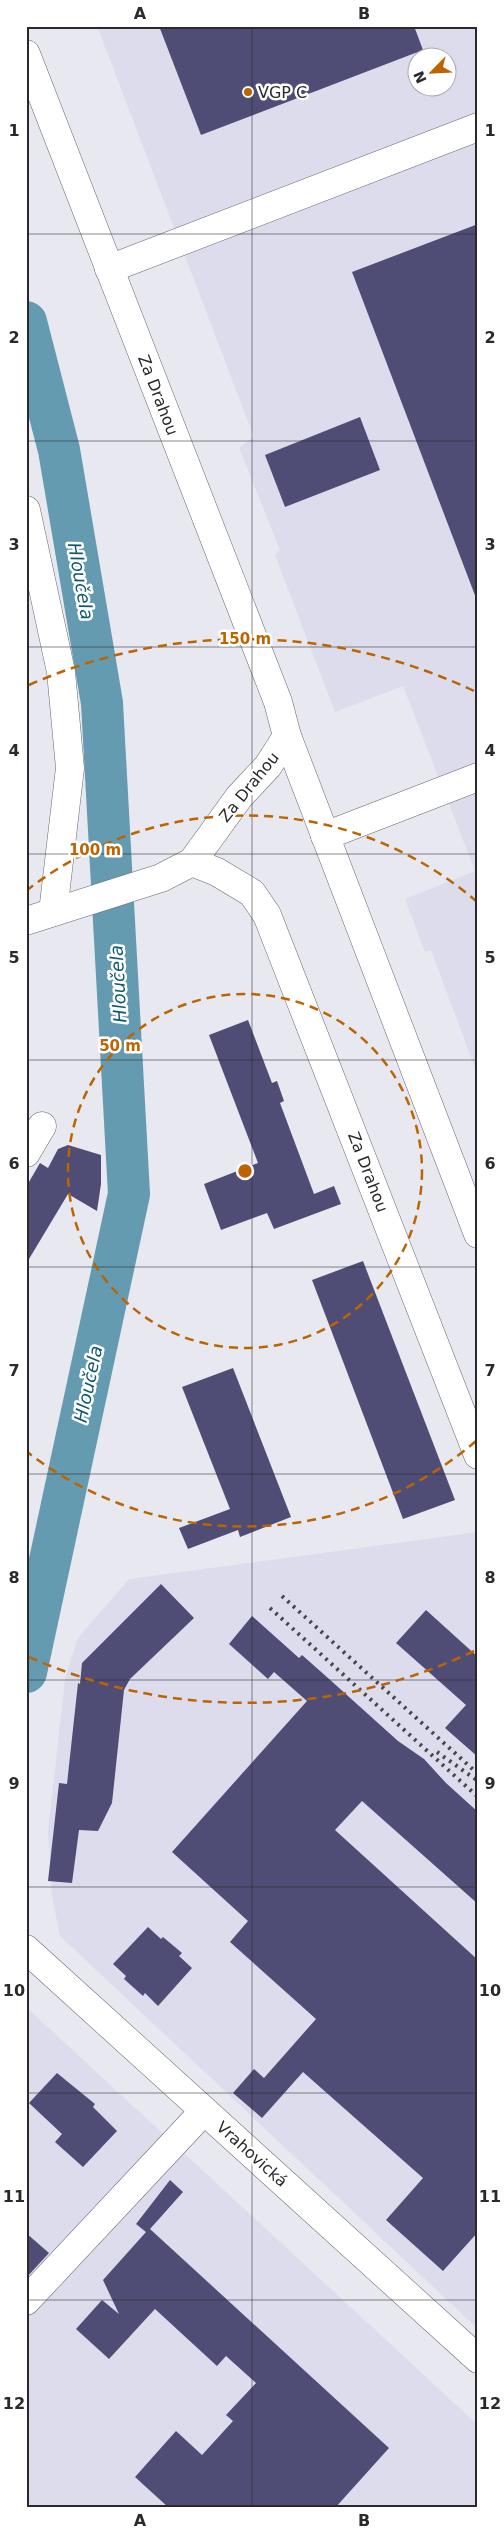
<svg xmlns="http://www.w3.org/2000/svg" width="504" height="2534" viewBox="0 0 504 2534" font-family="'DejaVu Sans',sans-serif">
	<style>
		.built { fill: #dcdced; fill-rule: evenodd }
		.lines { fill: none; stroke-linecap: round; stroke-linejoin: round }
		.river { stroke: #659bb0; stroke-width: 42 }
		.building { fill: #4f4d75 }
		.minor-casing { stroke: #67676f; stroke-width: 29 }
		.minor { stroke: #fff; stroke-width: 28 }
		.rail { stroke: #47474b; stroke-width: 4; stroke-dasharray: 2.5 5; stroke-linecap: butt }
		.grid { fill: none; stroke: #2a2a2d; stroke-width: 1; stroke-opacity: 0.55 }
		.ring { fill: none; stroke: #bd6401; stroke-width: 2.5; stroke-dasharray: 9 6 }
		.poi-dot { fill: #bd6401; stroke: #fff; stroke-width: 2 }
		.labels { text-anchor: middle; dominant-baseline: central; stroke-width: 5; stroke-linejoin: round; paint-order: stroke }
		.poi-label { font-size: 16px; fill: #2a2a2d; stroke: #fff; text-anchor: start }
		.street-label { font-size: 16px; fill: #2a2a2d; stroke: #fff }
		.water-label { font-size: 18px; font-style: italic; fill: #0f5970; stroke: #fff }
		.centre { fill: #bd6401; stroke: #fff; stroke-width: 2.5 }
		.ring-label { font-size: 15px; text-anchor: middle; font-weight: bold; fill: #bd6401; stroke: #fff; stroke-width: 5; stroke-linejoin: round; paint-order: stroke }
		.neatline { fill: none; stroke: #2a2a2d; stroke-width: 2 }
		.grid-label { font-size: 16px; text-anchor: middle; font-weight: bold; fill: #2a2a2d }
	</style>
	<rect width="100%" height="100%" fill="#e8e8f1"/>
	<!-- built -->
	<g class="built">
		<path d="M 97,26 L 478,26 L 478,1076 L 431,950 L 425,952 L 405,899 L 475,871 L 403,686 L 335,712 L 275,555 L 280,550 L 239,448 L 254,437 ZM 416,58 L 446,58 L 446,88 L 416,88 Z"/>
		<polygon points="478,1532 478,2329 60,1936 52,1896 48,1831 65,1679 77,1639 129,1579"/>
		<polygon points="26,2007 478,2425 478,2508 26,2508"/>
	</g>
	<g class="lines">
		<!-- river -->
		<polyline class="river" points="26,322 59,450 102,703 129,1194 26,1672"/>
	</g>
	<!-- building -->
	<g class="building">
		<polygon points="159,26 414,26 423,50 201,135"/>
		<polygon points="478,224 478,598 476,598 352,272"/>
		<polygon points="360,417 380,470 285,507 265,455"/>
		<polygon points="248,1020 272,1083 277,1081 284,1101 280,1103 314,1194 334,1186 341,1204 274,1229 267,1213 221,1230 204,1184 258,1163 209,1035"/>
		<polygon points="68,1145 101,1155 101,1184 97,1211 68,1194 26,1264 26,1187 40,1163 48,1168 58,1149"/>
		<polygon points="363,1261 455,1500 403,1519 312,1280"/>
		<polygon points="233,1368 291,1517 240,1537 238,1530 188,1549 179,1528 230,1509 182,1387"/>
		<polygon points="161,1584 194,1618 130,1679 124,1690 112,1803 98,1831 79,1830 72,1883 48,1881 59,1783 67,1784 78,1683 80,1684 82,1663"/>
		<polygon points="426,1610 478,1657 478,1757 445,1728 466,1705 396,1643"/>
		<polygon points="252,1616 299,1658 302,1655 328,1678 398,1741 424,1759 446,1783 478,1812 478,1904 362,1801 335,1830 478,1960 478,2232 443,2271 386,2220 423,2178 303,2072 262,2118 233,2093 254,2069 264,2078 316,2019 230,1942 248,1921 172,1852 307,1701 274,1672 268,1679 229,1644"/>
		<polygon points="148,1927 161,1939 163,1937 182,1953 179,1956 192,1968 158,2006 145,1993 143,1996 124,1979 126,1976 113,1964"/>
		<polygon points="57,2073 95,2104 93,2107 117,2131 83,2167 55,2142 62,2134 29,2103"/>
		<polygon points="170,2180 183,2192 150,2229 389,2448 335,2508 169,2508 135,2477 176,2431 202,2455 233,2421 226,2415 256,2383 226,2356 217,2366 155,2309 109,2359 76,2329 102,2300 119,2314 103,2280 146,2232 136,2224"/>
		<polygon points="26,2233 49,2253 26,2278"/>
	</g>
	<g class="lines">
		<defs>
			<g id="minor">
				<polyline points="26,54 278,702 287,736 478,1234"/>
				<polyline points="109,269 478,127"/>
				<polyline points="26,510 61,672 70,768 53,912"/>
				<polyline points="325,836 478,777"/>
				<polyline points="192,862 217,872 252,893 267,915 478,1455"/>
				<polyline points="26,921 161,878 192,862 239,797 268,766 287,736"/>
				<polyline points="26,1153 42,1126"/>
				<polyline points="26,1949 478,2359"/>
				<polyline points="26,2301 204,2111"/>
			</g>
		</defs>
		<!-- minor casing -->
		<use href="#minor" class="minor-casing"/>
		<!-- minor -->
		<use href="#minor" class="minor"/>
		<!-- rail -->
		<g class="rail">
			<polyline points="282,1596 478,1774"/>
			<polyline points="270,1608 478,1797"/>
			<polyline points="437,1752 478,1781"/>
		</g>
	</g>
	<!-- grid -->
	<path class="grid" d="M 252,26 L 252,2508M 26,234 L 478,234M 26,441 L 478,441M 26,647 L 478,647M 26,854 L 478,854M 26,1060 L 478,1060M 26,1267 L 478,1267M 26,1474 L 478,1474M 26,1680 L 478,1680M 26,1887 L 478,1887M 26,2093 L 478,2093M 26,2300 L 478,2300"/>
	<!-- distance rings -->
	<g class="ring">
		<circle cx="245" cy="1171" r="177"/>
		<path d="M476 1441A355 355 0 0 1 26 1451M26 891A355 355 0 0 1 476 901"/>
		<path d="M474 1651A532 532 0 0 1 29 1657M29 685A532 532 0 0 1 474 691"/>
	</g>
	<!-- markers -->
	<circle class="poi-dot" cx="248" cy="92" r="5"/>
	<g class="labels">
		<!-- poi labels -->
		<g class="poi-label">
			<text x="258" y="92">VGP C</text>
		</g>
		<!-- street labels -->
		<g class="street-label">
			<text transform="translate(158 395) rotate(69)">Za Drahou</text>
			<text transform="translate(249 787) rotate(-51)">Za Drahou</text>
			<text transform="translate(368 1172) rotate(69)">Za Drahou</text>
			<text transform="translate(252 2154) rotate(42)">Vrahovická</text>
		</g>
		<!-- water labels -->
		<g class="water-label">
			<text transform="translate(81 581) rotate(80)">Hloučela</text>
			<text transform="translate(118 984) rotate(-93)">Hloučela</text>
			<text transform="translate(88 1384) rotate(-78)">Hloučela</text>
		</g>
	</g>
	<circle cx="245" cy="1171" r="8" class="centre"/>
	<g class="ring-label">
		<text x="245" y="644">150 m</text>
		<text x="95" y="855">100 m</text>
		<text x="120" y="1051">50 m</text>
	</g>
	<!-- border -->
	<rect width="504" height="2534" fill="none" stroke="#ffffff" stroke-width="55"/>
	<!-- north arrow -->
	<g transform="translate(432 72) rotate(246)"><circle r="24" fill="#ffffff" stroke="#aaaaab"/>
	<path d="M0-4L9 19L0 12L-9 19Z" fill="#bd6401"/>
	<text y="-8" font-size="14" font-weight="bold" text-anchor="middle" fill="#2a2a2d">N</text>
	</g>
	<rect x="28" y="28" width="448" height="2478" class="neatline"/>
	<g class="grid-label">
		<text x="140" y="19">A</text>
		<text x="364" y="19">B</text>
		<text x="14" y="136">1</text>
		<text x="490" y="136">1</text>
		<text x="14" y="343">2</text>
		<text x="490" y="343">2</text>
		<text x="14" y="550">3</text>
		<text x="490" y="550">3</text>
		<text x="14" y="756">4</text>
		<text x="490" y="756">4</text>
		<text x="14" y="963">5</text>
		<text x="490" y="963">5</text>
		<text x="14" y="1169">6</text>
		<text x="490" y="1169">6</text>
		<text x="14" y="1376">7</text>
		<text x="490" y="1376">7</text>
		<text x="14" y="1583">8</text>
		<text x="490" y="1583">8</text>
		<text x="14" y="1789">9</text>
		<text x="490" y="1789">9</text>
		<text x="14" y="1996">10</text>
		<text x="490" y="1996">10</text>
		<text x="14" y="2202">11</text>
		<text x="490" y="2202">11</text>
		<text x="14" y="2409">12</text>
		<text x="490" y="2409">12</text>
		<text x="140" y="2526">A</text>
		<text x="364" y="2526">B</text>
	</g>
</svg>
